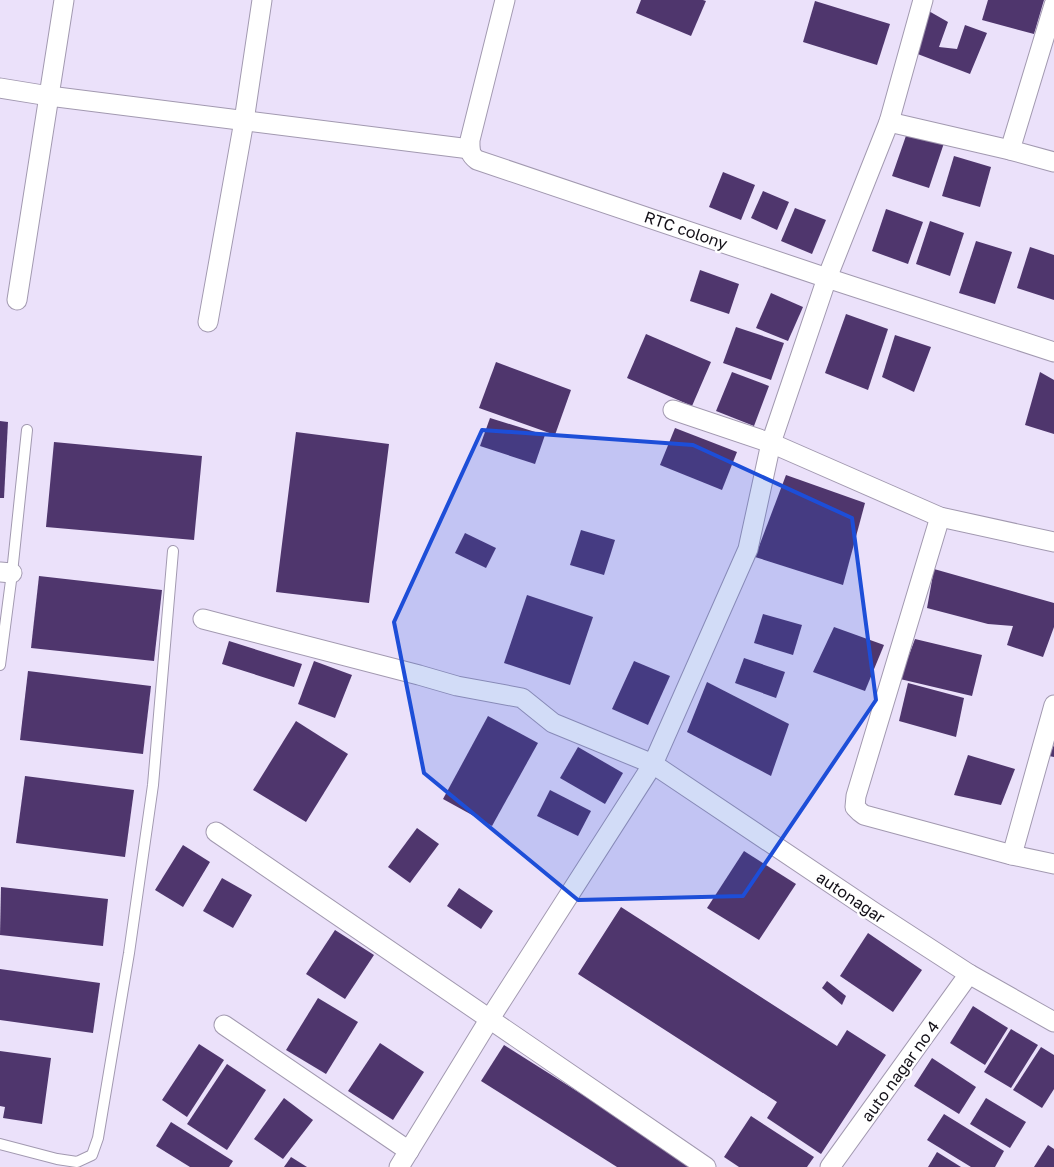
<svg xmlns="http://www.w3.org/2000/svg" width="1054" height="1167" viewBox="0 0 1054 1167" font-family="'Golos Text',sans-serif">
	<style>
		.building { fill: #4f366d }
		.lines { fill: none; stroke-linecap: round; stroke-linejoin: round }
		.lane-casing { stroke: #a299b0; stroke-width: 12 }
		.street-casing { stroke: #a299b0; stroke-width: 21 }
		.lane { stroke: #fff; stroke-width: 10 }
		.street { stroke: #fff; stroke-width: 19 }
		.marked { fill: #1d4ed8; fill-opacity: 0.2; stroke: #1d4ed8; stroke-width: 4; stroke-linejoin: round }
		.labels { text-anchor: middle; dominant-baseline: central; stroke-width: 5; stroke-linejoin: round; paint-order: stroke }
		.street-label { font-size: 16px; fill: #131018; stroke: #fff }
	</style>
	<rect width="100%" height="100%" fill="#ebe1fa"/>
	<!-- building -->
	<g class="building">
		<polygon points="641,0 703,0 706,1 691,36 636,13"/>
		<polygon points="988,0 1044,0 1034,34 982,20"/>
		<polygon points="815,1 890,24 877,65 803,42"/>
		<polygon points="927,10 948,22 939,47 957,49 965,25 987,33 970,74 915,53"/>
		<polygon points="908,130 944,143 929,188 892,176"/>
		<polygon points="954,156 991,167 980,207 942,196"/>
		<polygon points="723,172 755,185 741,220 709,207"/>
		<polygon points="763,191 789,202 777,230 751,218"/>
		<polygon points="795,208 826,220 812,254 781,241"/>
		<polygon points="886,209 923,222 908,264 872,251"/>
		<polygon points="930,221 964,233 950,276 916,264"/>
		<polygon points="976,241 1012,252 995,304 959,293"/>
		<polygon points="1030,247 1054,255 1054,300 1017,288"/>
		<polygon points="700,270 739,284 729,314 690,301"/>
		<polygon points="771,293 803,307 788,341 756,328"/>
		<polygon points="846,314 888,329 868,390 825,373"/>
		<polygon points="736,327 784,343 771,380 723,363"/>
		<polygon points="646,334 711,362 692,406 627,378"/>
		<polygon points="895,335 931,347 914,392 882,377"/>
		<polygon points="496,362 571,390 555,435 479,408"/>
		<polygon points="732,372 769,386 754,426 716,411"/>
		<polygon points="1040,372 1054,380 1054,434 1025,425"/>
		<polygon points="490,418 545,435 535,464 480,446"/>
		<polygon points="0,421 8,422 4,498 0,498"/>
		<polygon points="675,428 737,452 722,490 660,465"/>
		<polygon points="296,432 389,444 369,603 276,592"/>
		<polygon points="54,442 202,456 194,540 46,527"/>
		<polygon points="786,475 865,503 843,585 755,557"/>
		<polygon points="581,530 615,540 604,575 570,565"/>
		<polygon points="465,533 496,548 486,568 455,553"/>
		<polygon points="934,569 1054,603 1054,627 1043,657 1007,645 1013,626 988,624 927,608"/>
		<polygon points="39,576 162,590 154,661 31,648"/>
		<polygon points="527,595 593,617 570,685 504,663"/>
		<polygon points="763,614 802,625 793,655 754,643"/>
		<polygon points="834,627 884,645 865,691 813,672"/>
		<polygon points="915,639 982,655 972,696 900,679"/>
		<polygon points="229,641 302,664 294,687 222,664"/>
		<polygon points="744,658 785,672 776,698 735,683"/>
		<polygon points="314,661 352,675 335,718 298,704"/>
		<polygon points="634,661 670,676 648,725 612,709"/>
		<polygon points="28,671 151,686 143,754 20,740"/>
		<polygon points="707,682 789,724 771,776 687,732"/>
		<polygon points="908,683 964,698 956,737 899,721"/>
		<polygon points="488,716 538,743 492,826 443,799"/>
		<polygon points="296,721 348,754 306,822 253,790"/>
		<polygon points="1054,745 1054,757 1049,756"/>
		<polygon points="578,747 623,773 605,804 560,778"/>
		<polygon points="968,755 1015,769 1001,805 954,795"/>
		<polygon points="25,776 134,790 125,857 16,843"/>
		<polygon points="550,790 591,811 578,836 537,816"/>
		<polygon points="417,828 439,844 410,883 388,867"/>
		<polygon points="183,845 210,862 183,907 155,890"/>
		<polygon points="744,851 796,884 759,940 707,908"/>
		<polygon points="222,878 252,895 233,928 203,911"/>
		<polygon points="1,887 108,899 103,946 0,935"/>
		<polygon points="459,888 493,911 481,929 447,906"/>
		<polygon points="621,907 837,1046 847,1030 886,1055 821,1154 767,1118 777,1102 578,974"/>
		<polygon points="335,930 374,955 345,999 306,974"/>
		<polygon points="868,933 922,970 893,1012 840,976"/>
		<polygon points="0,969 100,983 93,1033 0,1020"/>
		<polygon points="827,981 846,996 842,1005 822,988"/>
		<polygon points="318,998 358,1022 326,1074 286,1050"/>
		<polygon points="973,1006 1008,1028 985,1065 950,1043"/>
		<polygon points="1011,1029 1038,1045 1011,1088 984,1072"/>
		<polygon points="380,1043 424,1072 393,1120 348,1091"/>
		<polygon points="199,1044 224,1060 187,1117 162,1100"/>
		<polygon points="504,1045 697,1167 617,1167 481,1081"/>
		<polygon points="1041,1047 1054,1055 1054,1089 1042,1108 1013,1090"/>
		<polygon points="0,1051 51,1058 42,1124 3,1118 5,1107 0,1106"/>
		<polygon points="932,1058 976,1087 959,1114 914,1086"/>
		<polygon points="227,1064 266,1090 227,1150 187,1124"/>
		<polygon points="284,1098 313,1120 283,1159 254,1139"/>
		<polygon points="986,1098 1026,1122 1010,1148 970,1124"/>
		<polygon points="944,1114 1004,1151 995,1167 971,1167 927,1140"/>
		<polygon points="751,1116 814,1157 807,1167 739,1167 724,1157"/>
		<polygon points="171,1122 233,1161 229,1167 190,1167 156,1146"/>
		<polygon points="1048,1145 1054,1149 1054,1167 1034,1167"/>
		<polygon points="937,1152 961,1167 928,1167"/>
		<polygon points="291,1157 307,1167 284,1167"/>
	</g>
	<g class="lines">
		<defs>
			<g id="lane">
				<polyline points="0,665 12,573 27,430"/>
				<polyline points="0,1144 57,1159 77,1162 92,1155 98,1138 129,953 153,785 173,551"/>
			</g>
			<g id="street">
				<path d="M 505,0 L 470,140 C 470,150 469,154 477,160 L 827,278 L 1054,352"/>
				<polyline points="0,88 49,96 470,149"/>
				<polyline points="889,122 1010,150 1054,162"/>
				<polyline points="1010,150 1054,5"/>
				<polyline points="17,300 64,0"/>
				<polyline points="208,322 244,121 262,0"/>
				<polyline points="673,410 771,443 940,517 1054,542"/>
				<polyline points="940,517 856,796 855,807 860,812 864,815 1012,855 1054,864"/>
				<polyline points="0,572 12,573"/>
				<polyline points="203,619 419,675 457,686 522,698 553,723 653,764 875,913 969,974 1054,1022"/>
				<polyline points="216,832 706,1167"/>
				<polyline points="1012,855 1054,705"/>
				<polyline points="224,1025 409,1151"/>
				<polyline points="399,1167 489,1020 653,764 748,549 771,443 827,278 889,122 923,0"/>
				<polyline points="830,1167 969,974"/>
			</g>
		</defs>
		<!-- lane casing -->
		<use href="#lane" class="lane-casing"/>
		<!-- street casing -->
		<use href="#street" class="street-casing"/>
		<!-- lane -->
		<use href="#lane" class="lane"/>
		<!-- street -->
		<use href="#street" class="street"/>
	</g>
	<!-- marked area -->
	<path class="marked" d="M 482,430 L 693,445 L 852,518 L 876,700 L 743,896 L 578,900 L 424,773 L 394,622 Z"/>
	<g class="labels">
		<!-- street labels -->
		<g class="street-label">
			<text transform="translate(686 230) rotate(19)">RTC colony</text>
			<text transform="translate(851 897) rotate(34)">autonagar</text>
			<text transform="translate(900 1071) rotate(-54)">auto nagar no 4</text>
		</g>
	</g>
</svg>
